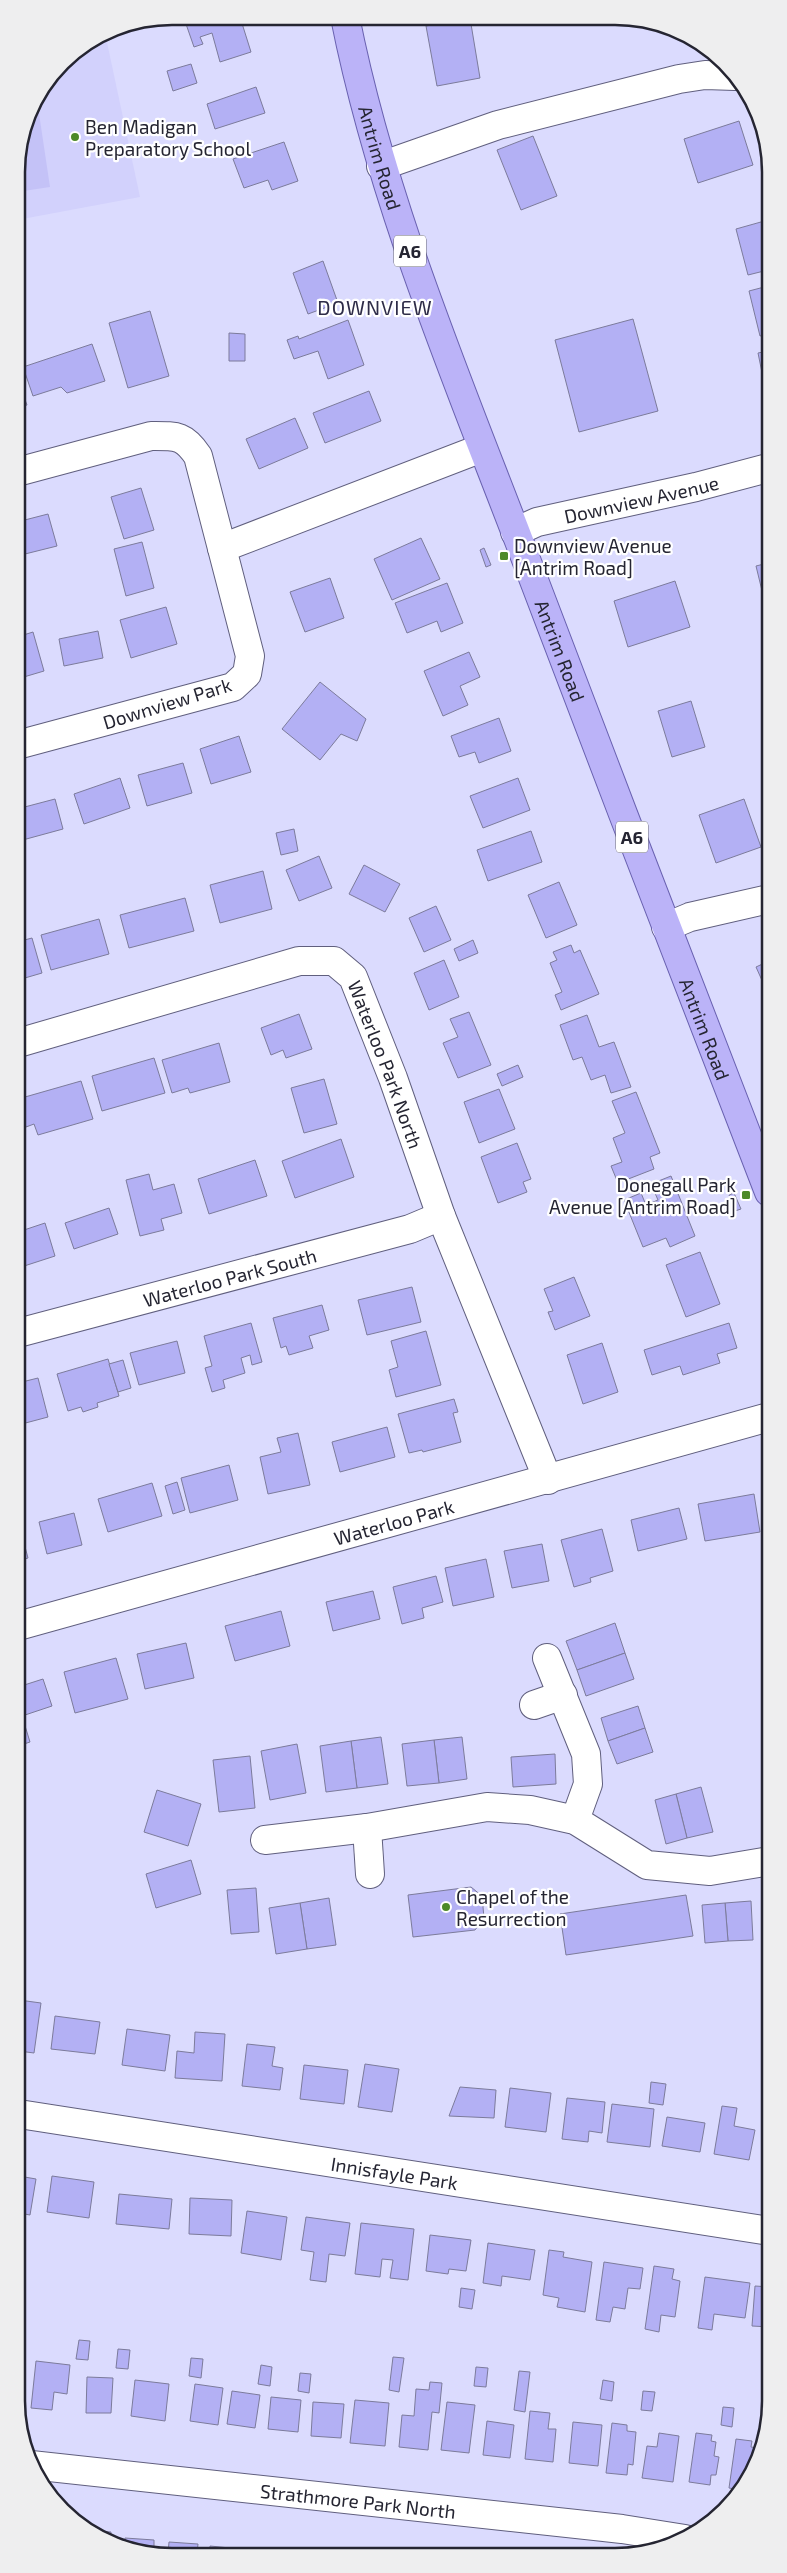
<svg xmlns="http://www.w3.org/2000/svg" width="787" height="2573" viewBox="0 0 787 2573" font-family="'Exo 2',sans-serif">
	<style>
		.built { fill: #d2d1fc }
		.green { fill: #c4c2f7 }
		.building { fill: #b3b0f4; stroke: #7c7b9b }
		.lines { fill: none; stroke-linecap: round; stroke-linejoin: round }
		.minor-casing { stroke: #605f7e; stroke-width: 30 }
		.primary-casing { stroke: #6961b0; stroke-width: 30 }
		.minor { stroke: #fff; stroke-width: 28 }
		.primary { stroke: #bbb3f8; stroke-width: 28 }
		.poi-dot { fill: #4d8a28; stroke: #fff; stroke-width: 2 }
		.labels { text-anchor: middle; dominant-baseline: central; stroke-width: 4.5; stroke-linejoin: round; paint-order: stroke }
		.shield { fill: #fff; stroke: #666670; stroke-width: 1 }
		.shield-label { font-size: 18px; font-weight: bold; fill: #252532 }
		.poi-label { font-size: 19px; fill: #252532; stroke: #fff; text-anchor: start }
		.street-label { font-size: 19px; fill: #252532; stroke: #fff }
		.neighbourhood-label { font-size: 20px; letter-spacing: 1px; fill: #2e2c48; stroke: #fff }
		.rim { fill: none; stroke: #252532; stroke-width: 2.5 }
	</style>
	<rect width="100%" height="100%" fill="#dbdbfe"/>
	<!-- built -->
	<polygon class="built" points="105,33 140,197 17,220 17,162 28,112 62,62"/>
	<!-- green -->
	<path class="green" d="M 37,100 L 50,187 L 17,192 C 17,161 19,126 37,100 Z"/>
	<!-- building -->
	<g class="building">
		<polygon points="209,16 240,17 251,52 220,62 212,33 200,37 203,44 194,47 186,24"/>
		<polygon points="470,18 480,78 437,86 426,26"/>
		<polygon points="191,64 197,83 173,91 167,71"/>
		<polygon points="256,87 265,113 215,129 207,104"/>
		<polygon points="739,121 753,165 698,183 684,139"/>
		<polygon points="533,136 557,196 521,210 497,150"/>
		<polygon points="284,142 298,181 272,190 268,180 244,188 233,159"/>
		<polygon points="768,220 768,270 748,275 736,229"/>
		<polygon points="323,261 338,303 308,314 293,273"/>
		<polygon points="768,286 768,334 760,336 749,291"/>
		<polygon points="150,311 169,376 128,388 109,323"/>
		<polygon points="633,319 658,411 579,432 555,340"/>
		<polygon points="348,320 364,365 328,379 318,351 294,359 287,340 298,336 299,339"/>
		<polygon points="229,333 245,334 245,361 229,361"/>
		<polygon points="92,344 105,381 67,393 61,387 33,396 23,367"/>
		<polygon points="768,351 768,402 758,353"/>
		<polygon points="17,378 27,405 17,408"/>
		<polygon points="369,391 381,421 325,443 313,413"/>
		<polygon points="295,418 308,448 259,469 246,439"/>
		<polygon points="141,488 154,530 124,539 111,497"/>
		<polygon points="48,514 57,546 17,556 17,522"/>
		<polygon points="421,538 440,579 392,600 374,559"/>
		<polygon points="142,542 154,588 126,596 114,549"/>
		<polygon points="484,548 491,565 486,567 480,550"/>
		<polygon points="768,563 768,598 764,599 756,566"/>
		<polygon points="330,578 344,618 305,632 290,592"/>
		<polygon points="675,581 690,627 628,647 614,601"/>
		<polygon points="447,583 463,623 441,632 437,621 407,633 395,603"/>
		<polygon points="166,607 177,644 131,658 120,620"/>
		<polygon points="98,631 103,658 64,666 59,639"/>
		<polygon points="33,632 44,671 17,679 17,637"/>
		<polygon points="469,652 480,677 460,686 468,705 443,716 424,671"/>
		<polygon points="320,682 366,719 357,741 341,734 320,760 282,729"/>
		<polygon points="691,701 705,747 672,757 658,711"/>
		<polygon points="499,718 511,751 479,763 475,752 459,757 451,736"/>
		<polygon points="239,736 251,772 211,784 200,749"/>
		<polygon points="183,763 192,793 147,806 138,775"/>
		<polygon points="120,778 130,808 84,824 74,794"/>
		<polygon points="518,778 530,810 483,828 470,796"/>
		<polygon points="55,799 63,829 19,841 17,809"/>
		<polygon points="744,799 761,847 716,863 699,815"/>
		<polygon points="294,829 298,851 281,855 276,833"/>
		<polygon points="531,831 542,862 488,881 477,850"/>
		<polygon points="319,856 332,888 299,901 286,870"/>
		<polygon points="364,865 400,884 385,912 349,894"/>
		<polygon points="263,871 272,909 220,923 210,885"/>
		<polygon points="559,882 577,925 546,938 528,895"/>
		<polygon points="185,898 194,931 129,948 120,915"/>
		<polygon points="436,906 451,940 424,952 409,918"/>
		<polygon points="99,919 109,954 51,970 41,935"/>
		<polygon points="32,938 42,973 18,980 17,942"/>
		<polygon points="473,940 478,953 459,961 454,949"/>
		<polygon points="571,945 574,953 580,950 599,994 561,1010 555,995 562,992 550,963 557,960 553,952"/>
		<polygon points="444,960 459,997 429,1010 414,973"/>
		<polygon points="769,961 769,996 756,967"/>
		<polygon points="469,1012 491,1065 458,1078 443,1043 458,1037 450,1019"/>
		<polygon points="299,1014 312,1049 286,1058 283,1050 271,1055 261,1028"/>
		<polygon points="587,1015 599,1047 614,1042 631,1087 611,1093 605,1075 591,1080 582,1057 573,1060 560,1025"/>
		<polygon points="219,1043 230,1082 190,1093 188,1088 172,1093 162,1060"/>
		<polygon points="154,1058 165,1093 102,1111 92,1076"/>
		<polygon points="518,1065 523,1077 502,1086 497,1074"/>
		<polygon points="324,1079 337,1124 304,1133 291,1088"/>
		<polygon points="81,1081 93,1119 38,1135 34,1124 26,1127 18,1099"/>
		<polygon points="499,1089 515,1129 479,1143 464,1102"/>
		<polygon points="636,1092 660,1153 650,1157 654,1169 618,1183 611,1166 622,1162 613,1138 625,1133 612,1101"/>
		<polygon points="18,1117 23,1135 18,1136"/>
		<polygon points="341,1139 354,1177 295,1198 282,1161"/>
		<polygon points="517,1143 531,1179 523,1182 527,1192 498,1203 481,1157"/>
		<polygon points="255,1160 267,1196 209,1214 198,1179"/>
		<polygon points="149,1174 153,1190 174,1184 182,1213 161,1219 164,1230 140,1236 126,1180"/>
		<polygon points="671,1176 695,1236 670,1247 666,1238 643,1247 624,1200 641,1193 646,1205 658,1200 651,1184"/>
		<polygon points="734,1193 741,1209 735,1211 729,1195"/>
		<polygon points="109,1208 118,1234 74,1249 65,1223"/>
		<polygon points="45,1223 55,1256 18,1268 18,1232"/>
		<polygon points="700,1252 720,1304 686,1317 666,1265"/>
		<polygon points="574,1277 590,1316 555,1330 548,1312 553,1311 544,1289"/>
		<polygon points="412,1287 421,1322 367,1335 358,1300"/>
		<polygon points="322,1305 329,1330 309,1336 313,1348 289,1355 286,1346 281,1348 273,1318"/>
		<polygon points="251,1323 262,1362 252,1365 250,1355 241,1358 245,1373 223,1380 225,1388 212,1392 205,1368 212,1366 204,1336"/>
		<polygon points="729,1323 737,1348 717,1354 720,1363 683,1375 680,1366 652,1375 644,1350"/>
		<polygon points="426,1331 441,1385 396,1397 389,1370 398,1367 391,1341"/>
		<polygon points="177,1341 185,1373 139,1385 130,1353"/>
		<polygon points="602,1343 618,1392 583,1404 567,1355"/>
		<polygon points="108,1359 119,1396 97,1403 98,1407 83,1412 81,1407 68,1411 57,1374"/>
		<polygon points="123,1360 131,1388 118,1392 109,1364"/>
		<polygon points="38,1378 48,1417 18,1425 18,1383"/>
		<polygon points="454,1399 458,1412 453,1413 461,1442 423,1452 422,1450 409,1453 398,1414"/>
		<polygon points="387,1427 395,1457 340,1472 332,1442"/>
		<polygon points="298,1433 310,1485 268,1494 260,1457 281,1452 277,1438"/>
		<polygon points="229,1465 238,1500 190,1513 181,1478"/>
		<polygon points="177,1482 185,1510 173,1514 165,1486"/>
		<polygon points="152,1483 162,1516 108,1532 98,1499"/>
		<polygon points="754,1494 760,1532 705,1541 698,1504"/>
		<polygon points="679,1508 687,1539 638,1551 631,1520"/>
		<polygon points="74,1513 82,1545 47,1554 39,1522"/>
		<polygon points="20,1528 28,1558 18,1561 18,1529"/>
		<polygon points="602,1529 613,1571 590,1578 591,1582 574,1587 561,1540"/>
		<polygon points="542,1544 549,1581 512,1588 504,1551"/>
		<polygon points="486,1559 494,1597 453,1606 445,1568"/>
		<polygon points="436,1576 443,1602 422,1608 424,1618 402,1624 393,1587"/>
		<polygon points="373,1591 380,1619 333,1631 326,1602"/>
		<polygon points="281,1611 290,1646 235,1661 225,1626"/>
		<polygon points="615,1623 625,1653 577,1670 566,1641"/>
		<polygon points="186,1643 194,1678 145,1689 137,1654"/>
		<polygon points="625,1653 634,1679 586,1696 577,1670"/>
		<polygon points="116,1658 128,1699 75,1713 64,1672"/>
		<polygon points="43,1679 52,1706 22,1716 30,1742 18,1746 18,1687"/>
		<polygon points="638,1706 645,1728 608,1741 601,1718"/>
		<polygon points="645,1728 653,1752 617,1764 608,1741"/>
		<polygon points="381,1737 388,1784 357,1788 351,1741"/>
		<polygon points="462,1737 467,1779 439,1783 434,1740"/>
		<polygon points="434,1740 439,1783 407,1786 402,1744"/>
		<polygon points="351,1741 357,1788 326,1792 320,1746"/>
		<polygon points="297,1744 306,1793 270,1800 261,1751"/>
		<polygon points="555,1754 556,1784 513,1787 511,1757"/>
		<polygon points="250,1756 255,1808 219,1812 213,1760"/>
		<polygon points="701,1787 713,1832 687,1838 676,1794"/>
		<polygon points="157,1790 201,1804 188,1846 144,1832"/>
		<polygon points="676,1794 687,1838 666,1844 655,1800"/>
		<polygon points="191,1860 201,1894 156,1908 146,1874"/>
		<polygon points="471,1887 482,1896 484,1918 475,1930 413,1937 408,1895"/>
		<polygon points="256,1888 259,1932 231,1934 227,1890"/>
		<polygon points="686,1895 693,1936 566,1955 560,1914"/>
		<polygon points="329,1898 336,1945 307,1949 300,1903"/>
		<polygon points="751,1901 753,1940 728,1941 725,1903"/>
		<polygon points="300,1903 307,1949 276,1954 269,1908"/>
		<polygon points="725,1903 728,1941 705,1943 702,1905"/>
		<polygon points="19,2000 41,2003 34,2053 19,2051"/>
		<polygon points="55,2016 100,2022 95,2054 51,2049"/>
		<polygon points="127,2029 170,2035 165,2071 122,2065"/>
		<polygon points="195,2032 225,2034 222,2081 175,2078 177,2051 194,2053"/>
		<polygon points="247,2044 275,2047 272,2066 283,2068 280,2090 242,2086"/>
		<polygon points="365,2064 399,2069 392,2112 358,2107"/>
		<polygon points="304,2065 348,2070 344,2104 300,2099"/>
		<polygon points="651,2082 666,2084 663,2105 649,2103"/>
		<polygon points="460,2087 496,2090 494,2118 449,2116"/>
		<polygon points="510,2088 551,2093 546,2132 505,2127"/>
		<polygon points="567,2098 605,2102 602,2133 589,2131 588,2142 562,2139"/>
		<polygon points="612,2104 654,2109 650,2147 607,2142"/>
		<polygon points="722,2106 737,2108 734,2126 755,2130 749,2160 714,2154"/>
		<polygon points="667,2117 705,2123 700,2152 662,2146"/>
		<polygon points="19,2176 36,2179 30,2215 19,2213"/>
		<polygon points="52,2176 94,2182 89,2218 47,2212"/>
		<polygon points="119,2194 172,2199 169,2229 116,2224"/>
		<polygon points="190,2198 232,2200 231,2236 189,2234"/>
		<polygon points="247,2211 287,2217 281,2260 241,2253"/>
		<polygon points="306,2217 350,2223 345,2256 329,2254 326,2282 310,2280 314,2252 301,2250"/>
		<polygon points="361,2223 414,2229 408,2280 390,2278 393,2260 382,2259 380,2277 355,2274"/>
		<polygon points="430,2235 471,2240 466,2271 449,2269 448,2274 426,2271"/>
		<polygon points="488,2243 535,2250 530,2280 502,2276 501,2286 483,2283"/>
		<polygon points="549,2250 564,2252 563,2257 592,2262 585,2312 557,2307 559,2298 543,2295"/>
		<polygon points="604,2262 643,2268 640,2289 628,2288 625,2309 613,2307 610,2322 596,2320"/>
		<polygon points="654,2266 674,2269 672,2279 680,2281 675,2317 661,2315 659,2332 645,2329"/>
		<polygon points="705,2277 750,2283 745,2318 714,2314 712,2330 698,2328"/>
		<polygon points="755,2286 770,2287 770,2327 752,2326"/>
		<polygon points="461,2288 475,2290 472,2309 459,2307"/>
		<polygon points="79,2340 90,2341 88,2360 76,2359"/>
		<polygon points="118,2349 130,2350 128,2369 116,2368"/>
		<polygon points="393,2357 404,2358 399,2392 389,2390"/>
		<polygon points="191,2358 203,2359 201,2378 189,2376"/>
		<polygon points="36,2361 70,2365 67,2394 54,2392 52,2410 31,2408"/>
		<polygon points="261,2365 272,2367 270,2386 258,2384"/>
		<polygon points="476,2367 488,2368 486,2387 474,2386"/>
		<polygon points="519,2371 530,2372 525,2412 514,2410"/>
		<polygon points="300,2373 311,2374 309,2393 298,2391"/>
		<polygon points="87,2377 113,2378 111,2413 86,2413"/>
		<polygon points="135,2380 169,2384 165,2421 131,2416"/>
		<polygon points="603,2380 614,2382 612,2401 600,2399"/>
		<polygon points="430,2382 442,2383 439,2413 432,2412 428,2450 399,2447 402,2415 414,2416 416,2389 429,2390"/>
		<polygon points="195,2384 223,2388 218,2425 190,2421"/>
		<polygon points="232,2391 260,2395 255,2428 227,2424"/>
		<polygon points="643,2391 655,2392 652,2411 641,2410"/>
		<polygon points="271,2397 301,2400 298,2432 268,2429"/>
		<polygon points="355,2400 389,2403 385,2446 350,2443"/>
		<polygon points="313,2402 344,2404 341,2438 311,2436"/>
		<polygon points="447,2402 475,2405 469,2453 441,2450"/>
		<polygon points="723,2407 734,2408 732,2427 721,2425"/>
		<polygon points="530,2411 550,2413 548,2429 556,2429 553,2462 525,2459"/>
		<polygon points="487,2421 514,2425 510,2458 483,2455"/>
		<polygon points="573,2422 602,2425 598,2466 569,2463"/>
		<polygon points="612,2423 627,2425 627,2431 636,2432 633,2465 628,2464 627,2475 606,2473"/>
		<polygon points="659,2433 679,2436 673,2482 642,2478 647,2446 657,2447"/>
		<polygon points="696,2433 712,2435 711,2441 716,2442 714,2456 719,2457 716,2475 711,2475 710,2485 689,2482"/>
		<polygon points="736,2439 752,2441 751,2447 757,2448 755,2462 758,2462 740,2490 729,2488"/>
		<polygon points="86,2530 111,2532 110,2542 95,2536"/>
		<polygon points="125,2538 154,2540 154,2554 142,2554 125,2547"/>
		<polygon points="169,2542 198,2544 197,2554 168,2554"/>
		<polygon points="210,2546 240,2549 239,2554 210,2554"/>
	</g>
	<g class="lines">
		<defs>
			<g id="minor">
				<polyline points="381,166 498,125 679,79 705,75 735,76"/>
				<path d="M 17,472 L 151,436 C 177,436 184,435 198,456 L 250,656 L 247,674 L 233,687 L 17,745"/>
				<path id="s1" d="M 515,532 L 537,522 L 696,487 L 768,468"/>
				<polyline points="222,548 482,448"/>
				<polyline points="666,927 690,917 769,899"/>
				<path id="s2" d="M 18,1043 L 299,961 L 334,961 L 353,977 L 393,1078 L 441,1216 L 548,1480"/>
				<path id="s3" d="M 18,1333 L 410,1229 L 441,1216"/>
				<path id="s4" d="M 18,1626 L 769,1417"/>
				<polyline points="547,1658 586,1754 588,1784 575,1820"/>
				<polyline points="534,1705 563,1695"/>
				<polyline points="367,1828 370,1874"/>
				<polyline points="265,1840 367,1828 487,1807 530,1810 575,1820 647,1865 710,1871 770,1861"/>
				<path id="s5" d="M 19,2114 L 770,2231"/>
				<path id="s6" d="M 31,2465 L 622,2529 L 685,2539"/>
			</g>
			<g id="primary">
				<path id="s7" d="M 345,17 C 381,198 453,369 519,541 C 602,758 684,976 769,1192"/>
			</g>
		</defs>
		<!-- minor casing -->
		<use href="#minor" class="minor-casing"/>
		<!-- primary casing -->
		<use href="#primary" class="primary-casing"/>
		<!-- minor -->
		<use href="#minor" class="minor"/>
		<!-- primary -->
		<use href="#primary" class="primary"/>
	</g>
	<!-- markers -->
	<g class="poi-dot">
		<circle cx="75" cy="137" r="5"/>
		<rect x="499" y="551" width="10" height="10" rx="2.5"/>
		<rect x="741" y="1190" width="10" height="10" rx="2.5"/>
		<circle cx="446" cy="1907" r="5"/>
	</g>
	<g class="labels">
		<!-- shield labels -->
		<g class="shield">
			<rect x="394" y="235.5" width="32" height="31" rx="4"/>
			<rect x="616" y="821.5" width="32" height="31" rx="4"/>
		</g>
		<g class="shield-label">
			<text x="410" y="251">A6</text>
			<text x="632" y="837">A6</text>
		</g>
		<!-- poi labels -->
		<g class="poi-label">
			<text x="85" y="126">Ben Madigan<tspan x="85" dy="22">Preparatory School</tspan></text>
			<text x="514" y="545">Downview Avenue<tspan x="514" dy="22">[Antrim Road]</tspan></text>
			<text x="736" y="1184" text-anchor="end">Donegall Park<tspan x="736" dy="22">Avenue [Antrim Road]</tspan></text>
			<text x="456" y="1896">Chapel of the<tspan x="456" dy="22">Resurrection</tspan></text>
		</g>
		<!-- street labels -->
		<g class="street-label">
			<text stroke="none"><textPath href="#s7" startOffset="145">Antrim Road</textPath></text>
			<text stroke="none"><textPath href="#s1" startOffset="131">Downview Avenue</textPath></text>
			<text stroke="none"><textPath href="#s7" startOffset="670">Antrim Road</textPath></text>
			<text transform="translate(167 703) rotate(-17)">Downview Park</text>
			<text stroke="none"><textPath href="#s7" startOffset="1075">Antrim Road</textPath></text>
			<text stroke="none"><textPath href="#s2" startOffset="446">Waterloo Park North</textPath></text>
			<text stroke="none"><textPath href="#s3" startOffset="219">Waterloo Park South</textPath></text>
			<text stroke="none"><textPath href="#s4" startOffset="390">Waterloo Park</textPath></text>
			<text stroke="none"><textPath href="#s5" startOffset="380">Innisfayle Park</textPath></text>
			<text stroke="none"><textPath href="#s6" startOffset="329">Strathmore Park North</textPath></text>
		</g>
		<!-- neighbourhood labels -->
		<g class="neighbourhood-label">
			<text x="375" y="307">DOWNVIEW</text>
		</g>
	</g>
	<!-- crop -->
	<path d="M0 0H787V2573H0ZM172 25H615A147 147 0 0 1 762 172V2401A147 147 0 0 1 615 2548H172A147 147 0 0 1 25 2401V172A147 147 0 0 1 172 25Z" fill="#eeeeef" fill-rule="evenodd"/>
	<path class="rim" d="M172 25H615A147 147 0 0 1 762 172V2401A147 147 0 0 1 615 2548H172A147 147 0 0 1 25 2401V172A147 147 0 0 1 172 25Z"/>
</svg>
